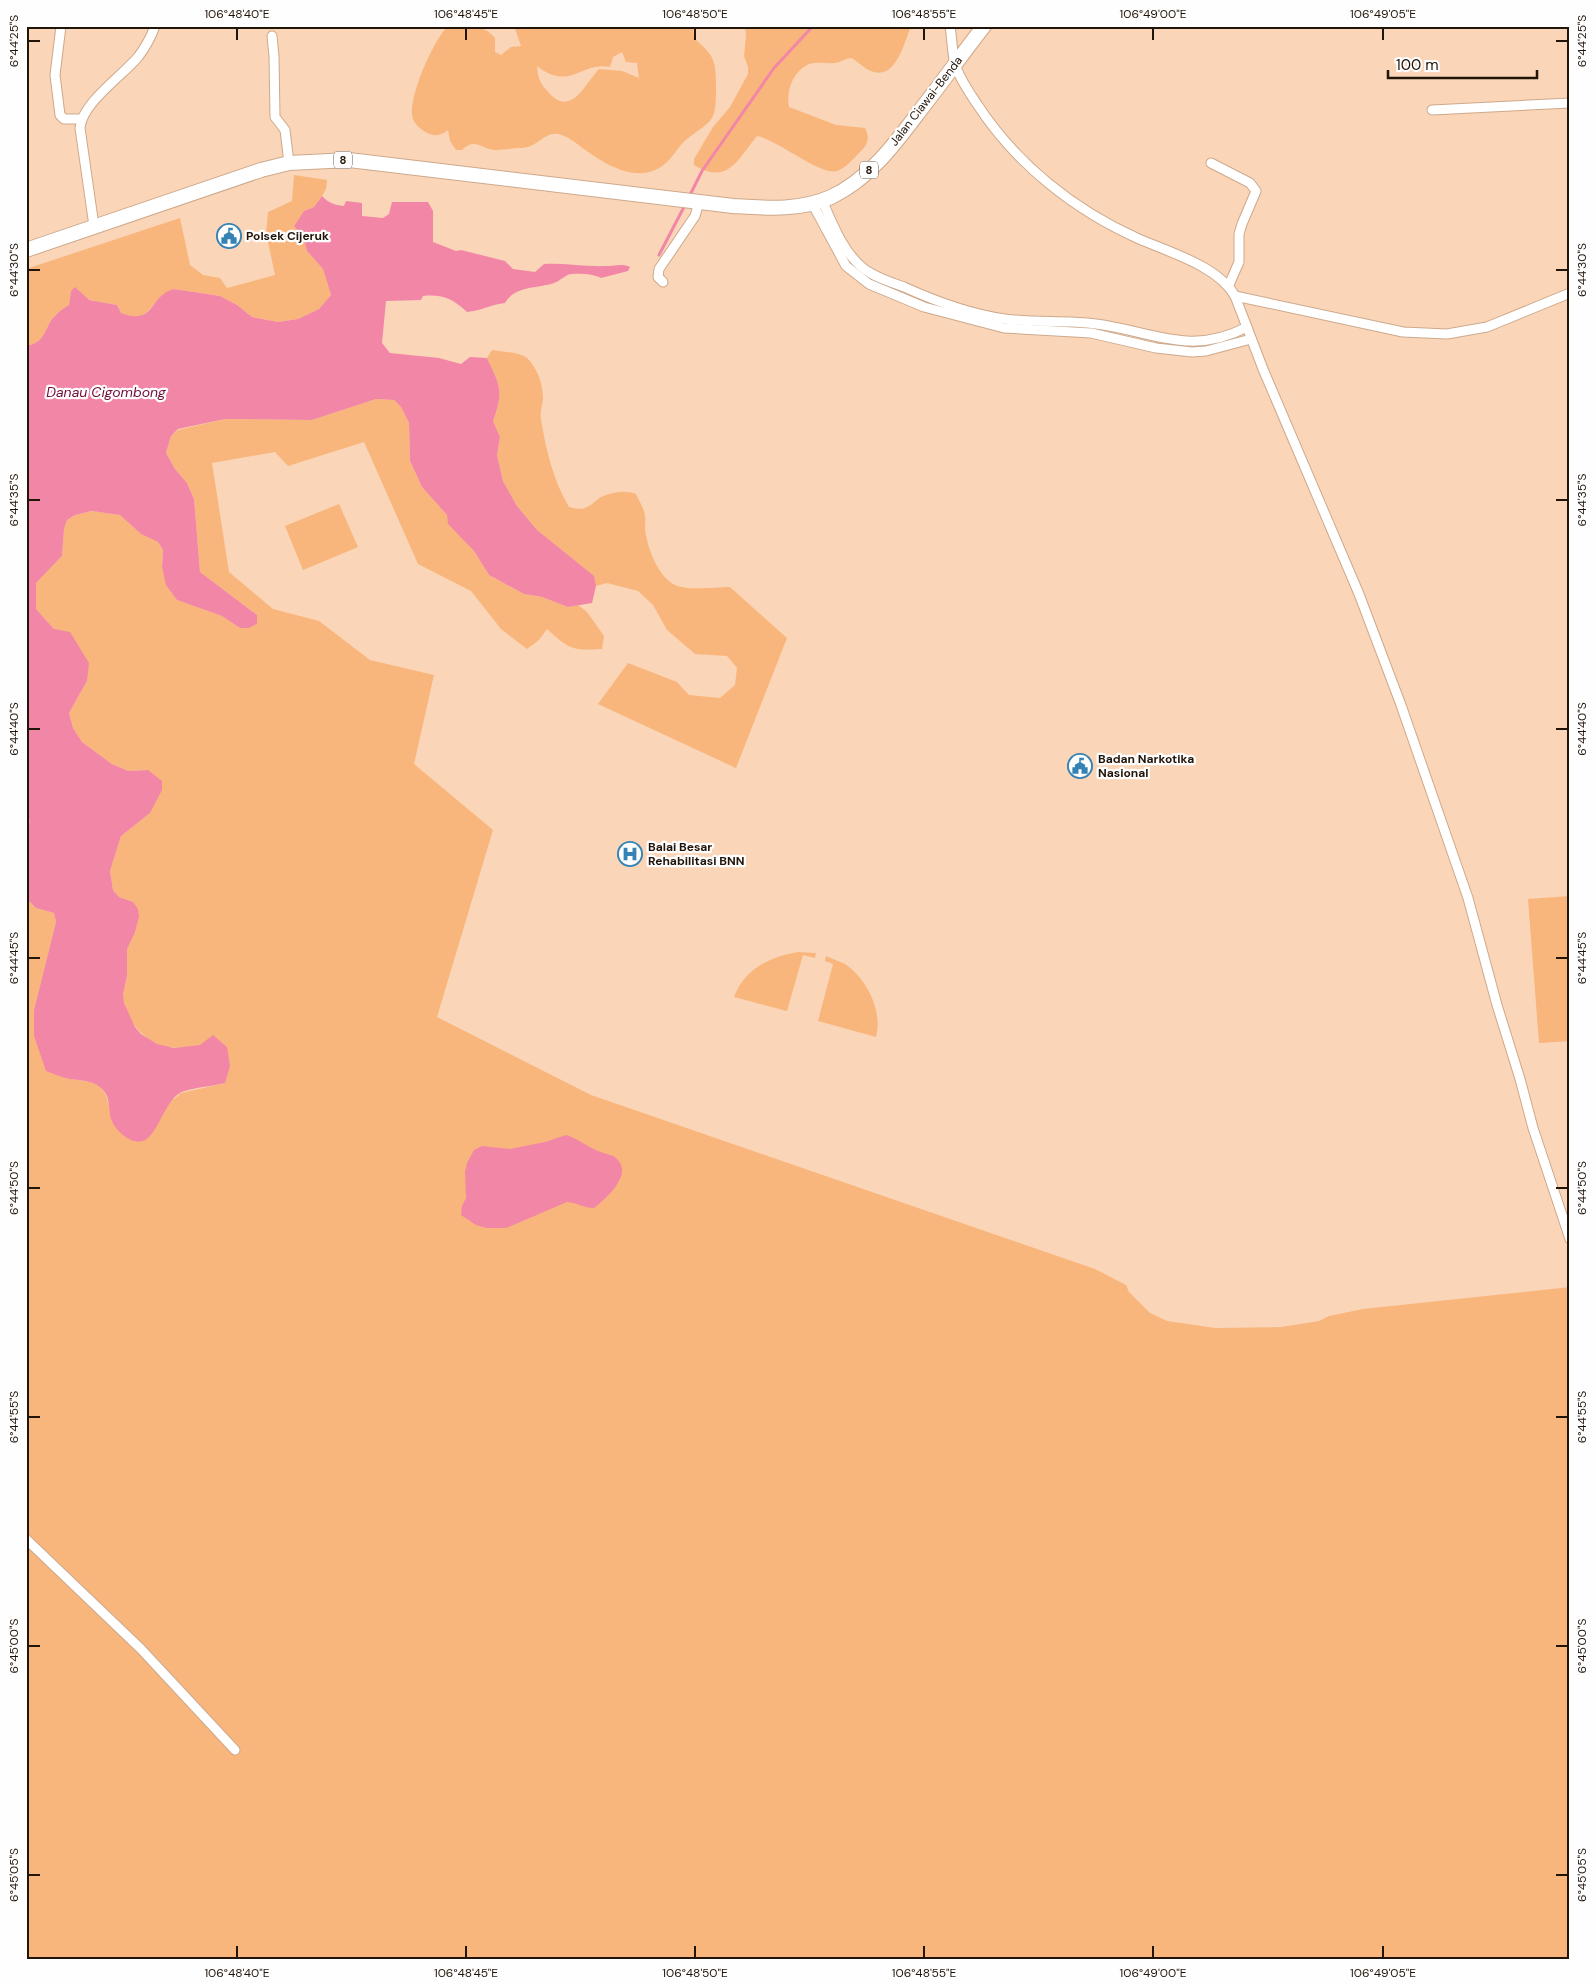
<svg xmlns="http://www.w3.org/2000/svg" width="1596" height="1986" viewBox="0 0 1596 1986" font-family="'DM Sans',sans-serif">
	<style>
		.green { fill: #f8b67d; fill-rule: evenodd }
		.water { fill: #f286a7 }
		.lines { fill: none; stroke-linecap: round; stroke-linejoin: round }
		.stream { stroke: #f286a7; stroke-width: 3 }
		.minor-casing { stroke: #cda98c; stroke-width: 11 }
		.trunk-casing { stroke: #cda98c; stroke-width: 16 }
		.minor { stroke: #fff; stroke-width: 9 }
		.trunk { stroke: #fff; stroke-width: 14 }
		.ticks { fill: none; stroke: #211409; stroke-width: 2 }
		.labels { text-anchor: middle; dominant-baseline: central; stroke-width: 4.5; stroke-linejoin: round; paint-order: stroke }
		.shield { fill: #fefefe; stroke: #635a52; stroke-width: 1 }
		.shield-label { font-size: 11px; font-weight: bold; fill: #211409 }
		.street-label { font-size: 12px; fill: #211409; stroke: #fefefe }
		.poi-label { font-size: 12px; font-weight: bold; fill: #211409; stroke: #fefefe; text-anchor: start }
		.water-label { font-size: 14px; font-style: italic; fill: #6f0d38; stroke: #fefefe }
		.neatline { fill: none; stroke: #211409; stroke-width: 2 }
		.ticks-label { font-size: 12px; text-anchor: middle; fill: #211409 }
	</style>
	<rect width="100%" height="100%" fill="#fbd5b7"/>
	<!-- green -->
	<g class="green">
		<path d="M 448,26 C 466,26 483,23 495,38 L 495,52 L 501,55 L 511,47 L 521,46 L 514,26 L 693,26 L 694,38 C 714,56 716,59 716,87 C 716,123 713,119 687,139 C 677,147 672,160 661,167 C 636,183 606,165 584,149 C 577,144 568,136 558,134 C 544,132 536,149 520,148 C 512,148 505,150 497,150 C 483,151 476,136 462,150 L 456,150 L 450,141 L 448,130 C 442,135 435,137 427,133 C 422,130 415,125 413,119 C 406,101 434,39 448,26 ZM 622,52 L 626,62 L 637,63 L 639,78 L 622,71 L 599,69 C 586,82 572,118 549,93 C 540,83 538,79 537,66 C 570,92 581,61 610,67 L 613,57 Z"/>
		<path d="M 745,26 L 911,26 C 904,43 896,81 871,71 C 863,68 858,61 851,58 C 845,59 841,62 835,63 C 826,64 816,61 807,65 C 792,73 786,92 789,107 L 836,125 L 865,128 C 870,137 868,144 861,151 C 854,158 846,168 837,171 C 821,176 778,140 757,136 C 738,159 728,186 694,165 L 694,159 L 713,127 L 730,107 L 748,74 L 748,67 L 744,56 L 746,37 Z"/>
		<path d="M 294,175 L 327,180 L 326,189 L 322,196 L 314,207 L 304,211 L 294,226 L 303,237 L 307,251 L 323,269 L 331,295 L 319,309 L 298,319 L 278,322 L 252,317 L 237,305 L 220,296 L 174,289 C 168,293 162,296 157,301 C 143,316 142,321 121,313 L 117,305 L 89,300 L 71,291 L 69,305 C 64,308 59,311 56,315 C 43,327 48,342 26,346 L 26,269 L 180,218 L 190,265 L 203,275 L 220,278 L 227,288 L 275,275 L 266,233 L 268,212 L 292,201 Z"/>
		<path d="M 492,350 C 503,352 522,352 529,360 C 539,372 543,385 543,400 C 542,406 540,412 541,419 C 546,450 553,480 569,507 C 574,508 579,510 585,508 C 591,506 596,500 601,497 C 612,492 625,490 636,494 C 639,501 644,508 645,516 C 646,522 644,529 646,535 C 649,552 659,577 675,585 C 689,591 715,587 730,587 L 787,638 L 736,768 L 598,704 L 628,663 L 677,682 L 689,695 L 720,698 L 735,685 L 737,668 L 727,656 L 695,654 L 667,630 L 653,605 L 638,591 L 607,583 L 596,586 L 593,576 L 537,530 L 517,506 L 503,481 L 497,455 L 500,437 L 493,421 C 504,391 500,385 487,358 Z"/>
		<path d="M 376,399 L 394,400 L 401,407 L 409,423 L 410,461 L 422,487 L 447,515 L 449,524 L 474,551 L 489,575 L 524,594 L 542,597 L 568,607 L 578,605 L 587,612 L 604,636 L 602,649 C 572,651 569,649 547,629 L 539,640 L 527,649 L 501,629 L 471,591 L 418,564 L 364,442 L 288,466 L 275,452 L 212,463 L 229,572 L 273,609 L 319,621 L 370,660 L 434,675 L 414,764 L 493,830 L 437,1017 L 591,1095 L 1095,1269 L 1126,1285 L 1129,1292 L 1150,1313 L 1167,1321 L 1215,1328 L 1281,1327 L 1319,1321 L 1329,1316 L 1363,1309 L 1570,1287 L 1570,1960 L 26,1960 L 26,898 L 36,908 L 54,913 L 56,922 L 34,1010 L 64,1078 C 103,1084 105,1081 112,1121 L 174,1099 L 181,1093 L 225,1083 L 227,1047 L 213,1036 C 209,1038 205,1043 201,1045 C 189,1049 166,1049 155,1043 C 139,1034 122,1015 123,994 C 123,988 127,982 127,975 C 127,966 124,958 127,949 C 135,925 142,928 133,902 L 119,897 L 113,890 L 110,871 L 121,836 L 150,813 L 148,770 L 128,771 L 112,764 L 82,742 L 73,728 L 69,713 L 87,681 L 54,629 L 36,609 L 36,583 L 62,556 L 64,529 L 67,520 L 75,515 L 93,511 L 120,515 L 141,534 L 158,542 L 163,550 L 162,567 L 177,600 L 222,616 L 240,628 L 249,628 L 257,624 L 257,615 L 200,572 L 194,499 L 187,483 L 175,469 L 166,453 L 171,436 L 178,430 L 225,419 L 312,420 Z"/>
		<polygon points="339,504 358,547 303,570 285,526"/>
		<polygon points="1570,896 1570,1041 1539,1043 1528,899"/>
		<path d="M 798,952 L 816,953 L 815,958 L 803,955 L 787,1011 L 734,997 C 745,968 770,957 798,952 Z"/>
		<path d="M 826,956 C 832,959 839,961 845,964 C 867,979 883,1011 876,1037 L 818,1021 L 833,964 L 825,961 Z"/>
	</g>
	<!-- water -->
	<g class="water">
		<path d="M 322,196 C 329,203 334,205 344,206 L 346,201 L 362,203 L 362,216 L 383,218 L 389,214 L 392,202 L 428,202 L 433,211 L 433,242 L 456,251 L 461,250 L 505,261 L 513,269 L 535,272 L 544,264 C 565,263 586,267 607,266 C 615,266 622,263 630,267 L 628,271 L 601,278 C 595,274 579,273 571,274 C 565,275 560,281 554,283 C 536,289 516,285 505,303 C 492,304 481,311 467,312 C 453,299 443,294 423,296 L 421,300 L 386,301 L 382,343 L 390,353 L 439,358 L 461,364 L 470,357 L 487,358 C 500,385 504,391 493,421 L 500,437 L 497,455 L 503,481 L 517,506 L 537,530 L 594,576 L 596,586 L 592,603 L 568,607 L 542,597 L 524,594 L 489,575 L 474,551 L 448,524 L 447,515 L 422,487 L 410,461 L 409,423 L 401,407 L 394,400 L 376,399 L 312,420 L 225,419 L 178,429 L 171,436 L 166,453 L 175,469 L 187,483 L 194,499 L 200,572 L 257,615 L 257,624 L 249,628 L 240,628 L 222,616 L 177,600 L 166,585 L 162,567 L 163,550 L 158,542 L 141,534 L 120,515 L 92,511 L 75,515 L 67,520 L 64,529 L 62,556 L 36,583 L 36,609 L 54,629 L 70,632 L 89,663 L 87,681 L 69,713 L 73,728 L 82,742 L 112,764 L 128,771 L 148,770 L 162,781 L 162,790 L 150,813 L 121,836 L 110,871 L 113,890 L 119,897 L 133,902 L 138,909 L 139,917 L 135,932 L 127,949 L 127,976 L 123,994 L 124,1003 L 135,1027 L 141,1034 L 157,1044 L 174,1048 L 200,1045 L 213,1035 L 227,1047 L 230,1066 L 225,1083 C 214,1086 189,1088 180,1093 C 167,1100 160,1126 149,1137 C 137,1150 116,1133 111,1119 C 108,1108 111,1096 101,1088 C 91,1079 77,1081 65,1078 C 58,1076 52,1073 46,1071 L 34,1036 L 34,1010 L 56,922 L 54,913 L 36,908 L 26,898 L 26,830 C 31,822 30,819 26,811 L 26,346 C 48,342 43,327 56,315 C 59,311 64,308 69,305 L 71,291 L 75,287 L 89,300 L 117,305 L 121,313 C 156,326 148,296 174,289 L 220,296 L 237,305 L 252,317 L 278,322 L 298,319 L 319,309 L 331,295 L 323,269 L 307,251 L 303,237 L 294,226 L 304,211 L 314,207 Z"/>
		<path d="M 566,1135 C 579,1139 586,1146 598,1151 C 602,1153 608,1154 613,1156 C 637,1171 607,1198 594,1208 C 584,1208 577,1203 567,1202 L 506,1228 L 486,1228 L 476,1225 L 461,1215 L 462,1206 L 466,1198 L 465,1172 L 467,1163 L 474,1150 L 482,1146 L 510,1149 L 545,1142 Z"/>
	</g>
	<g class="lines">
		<!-- stream -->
		<g class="stream">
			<polyline points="689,197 702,171 774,68 813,26"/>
			<polyline points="659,255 685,205"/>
		</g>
		<defs>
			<g id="minor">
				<polyline points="61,26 55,75 60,115 64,119 81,119"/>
				<path d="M 950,26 C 952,38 952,52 955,64 C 959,78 969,92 977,104 C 1016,164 1074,210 1139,239 C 1169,252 1218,266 1235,296 L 1403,332 L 1447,334 L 1487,327 L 1570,293"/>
				<polyline points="272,36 274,56 275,117 285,130 289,163"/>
				<polyline points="1432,110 1570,103"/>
				<polyline points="1211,163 1250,183 1256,191 1242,224 1239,234 1239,262 1229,285"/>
				<path d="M 822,200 C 832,223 843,252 863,268 C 874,277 890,282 904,287 C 935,301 970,314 1005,319 C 1035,323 1066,320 1096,324 C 1152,331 1190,357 1247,327"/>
				<polyline points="812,203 846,266 869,284 924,307 1004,328 1091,333 1156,348 1192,352 1206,351 1251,339"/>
				<path d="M 94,226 L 80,128 C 82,103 122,76 138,57 C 145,48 151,37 155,26"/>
				<polyline points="663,282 658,277 659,269 695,216 699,202"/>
				<polyline points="1235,296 1263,369 1359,594 1401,705 1468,898 1497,1005 1520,1079 1533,1128 1570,1239"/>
				<polyline points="26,1539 141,1649 235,1750"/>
			</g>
			<path id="trunk" d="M 26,250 L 261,170 L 289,163 L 349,160 L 733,206 C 766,208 800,211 831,197 C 870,179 897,141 922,108 C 943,81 963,53 984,26"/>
		</defs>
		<!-- minor casing -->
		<use href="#minor" class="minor-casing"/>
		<!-- trunk casing -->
		<use href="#trunk" class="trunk-casing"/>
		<!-- minor -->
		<use href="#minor" class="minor"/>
		<!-- trunk -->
		<use href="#trunk" class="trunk"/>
	</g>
	<!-- ticks -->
	<path class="ticks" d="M 237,28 L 237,40M 466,28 L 466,40M 695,28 L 695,40M 924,28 L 924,40M 1153,28 L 1153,40M 1383,28 L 1383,40M 28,41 L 40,41M 1556,41 L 1568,41M 28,270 L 40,270M 1556,270 L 1568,270M 28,500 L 40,500M 1556,500 L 1568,500M 28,729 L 40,729M 1556,729 L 1568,729M 28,958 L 40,958M 1556,958 L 1568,958M 28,1188 L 40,1188M 1556,1188 L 1568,1188M 28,1417 L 40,1417M 1556,1417 L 1568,1417M 28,1646 L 40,1646M 1556,1646 L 1568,1646M 28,1875 L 40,1875M 1556,1875 L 1568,1875M 237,1946 L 237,1958M 466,1946 L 466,1958M 695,1946 L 695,1958M 924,1946 L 924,1958M 1153,1946 L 1153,1958M 1383,1946 L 1383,1958"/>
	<!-- icons -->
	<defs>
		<symbol id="civic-ring" viewBox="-11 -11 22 22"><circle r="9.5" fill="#fefefe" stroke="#3582b5" stroke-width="1.5"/><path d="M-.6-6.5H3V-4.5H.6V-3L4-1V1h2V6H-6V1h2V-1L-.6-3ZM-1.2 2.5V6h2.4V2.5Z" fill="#3582b5"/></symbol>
		<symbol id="hospital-ring" viewBox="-11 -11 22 22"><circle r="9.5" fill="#fefefe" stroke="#3582b5" stroke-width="1.5"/><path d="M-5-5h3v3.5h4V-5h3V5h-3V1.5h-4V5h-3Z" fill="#3582b5"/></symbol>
	</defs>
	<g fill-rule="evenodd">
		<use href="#civic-ring" x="215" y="222" width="28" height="28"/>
		<use href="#civic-ring" x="1066" y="752" width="28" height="28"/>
		<use href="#hospital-ring" x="616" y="840" width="28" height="28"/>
	</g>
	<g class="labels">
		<!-- shield labels -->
		<g class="shield">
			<rect x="334" y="151.5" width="18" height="17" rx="4"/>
			<rect x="860" y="161.5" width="18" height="17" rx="4"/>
		</g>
		<g class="shield-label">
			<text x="343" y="160">8</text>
			<text x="869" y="170">8</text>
		</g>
		<!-- street labels -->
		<g class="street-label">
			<text transform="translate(926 101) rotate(-52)">Jalan Ciawai-Benda</text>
		</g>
		<!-- poi labels -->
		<g class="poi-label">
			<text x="246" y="236">Polsek Cijeruk</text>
			<text x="1098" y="759">Badan Narkotika<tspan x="1098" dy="14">Nasional</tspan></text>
			<text x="648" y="847">Balai Besar<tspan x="648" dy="14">Rehabilitasi BNN</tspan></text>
		</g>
		<!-- water labels -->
		<g class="water-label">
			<text x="106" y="392">Danau Cigombong</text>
		</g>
	</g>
	<!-- border -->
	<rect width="1596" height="1986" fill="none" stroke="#fefefe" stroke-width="55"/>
	<!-- scale -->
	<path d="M1388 70v8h149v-8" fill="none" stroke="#211409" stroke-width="2.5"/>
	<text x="1396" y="70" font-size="15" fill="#211409" stroke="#fefefe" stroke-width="4" paint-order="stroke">100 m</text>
	<rect x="28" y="28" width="1540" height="1930" class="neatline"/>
	<g class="ticks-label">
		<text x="237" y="18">106°48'40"E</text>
		<text x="466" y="18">106°48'45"E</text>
		<text x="695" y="18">106°48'50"E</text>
		<text x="924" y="18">106°48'55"E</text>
		<text x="1153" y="18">106°49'00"E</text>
		<text x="1383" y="18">106°49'05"E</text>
		<text transform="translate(14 41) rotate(-90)" y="4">6°44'25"S</text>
		<text transform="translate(1582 41) rotate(-90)" y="4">6°44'25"S</text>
		<text transform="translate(14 270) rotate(-90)" y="4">6°44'30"S</text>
		<text transform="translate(1582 270) rotate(-90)" y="4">6°44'30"S</text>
		<text transform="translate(14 500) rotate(-90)" y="4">6°44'35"S</text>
		<text transform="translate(1582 500) rotate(-90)" y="4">6°44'35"S</text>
		<text transform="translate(14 729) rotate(-90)" y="4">6°44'40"S</text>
		<text transform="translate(1582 729) rotate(-90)" y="4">6°44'40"S</text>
		<text transform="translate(14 958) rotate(-90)" y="4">6°44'45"S</text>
		<text transform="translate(1582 958) rotate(-90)" y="4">6°44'45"S</text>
		<text transform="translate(14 1188) rotate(-90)" y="4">6°44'50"S</text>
		<text transform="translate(1582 1188) rotate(-90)" y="4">6°44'50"S</text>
		<text transform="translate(14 1417) rotate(-90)" y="4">6°44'55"S</text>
		<text transform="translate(1582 1417) rotate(-90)" y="4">6°44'55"S</text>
		<text transform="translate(14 1646) rotate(-90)" y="4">6°45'00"S</text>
		<text transform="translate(1582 1646) rotate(-90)" y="4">6°45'00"S</text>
		<text transform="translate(14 1875) rotate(-90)" y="4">6°45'05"S</text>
		<text transform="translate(1582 1875) rotate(-90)" y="4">6°45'05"S</text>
		<text x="237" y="1977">106°48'40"E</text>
		<text x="466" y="1977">106°48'45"E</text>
		<text x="695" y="1977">106°48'50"E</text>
		<text x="924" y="1977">106°48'55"E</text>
		<text x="1153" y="1977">106°49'00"E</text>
		<text x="1383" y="1977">106°49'05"E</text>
	</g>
</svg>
